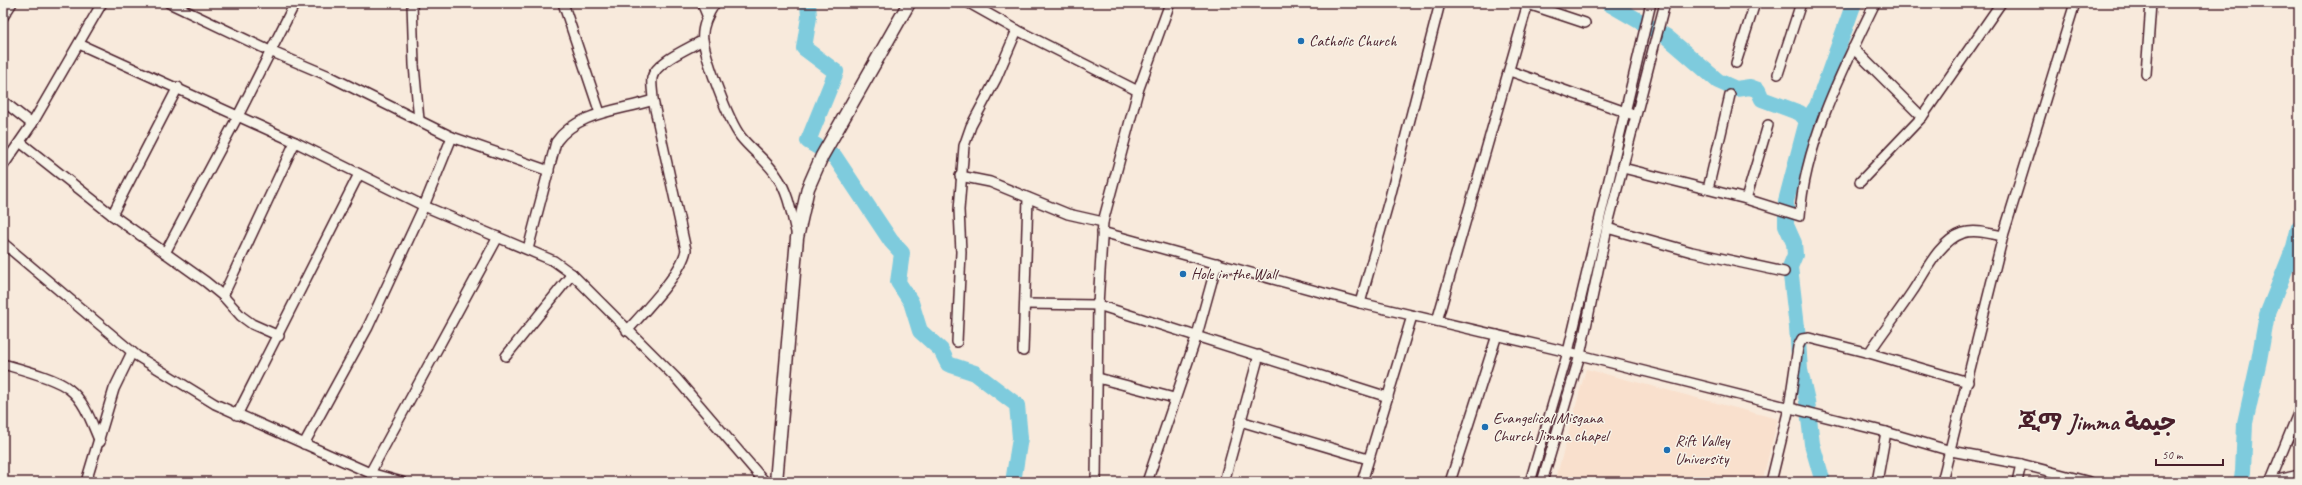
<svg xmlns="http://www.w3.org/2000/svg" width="2302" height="485" viewBox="0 0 2302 485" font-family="Caveat,'Playpen Sans Arabic','Noto Sans Ethiopic',sans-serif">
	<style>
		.built { fill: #f9e0cd }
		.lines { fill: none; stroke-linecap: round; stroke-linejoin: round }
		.river { stroke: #7ecbdd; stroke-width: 16 }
		.street-casing { stroke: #4a1f2b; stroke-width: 12 }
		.secondary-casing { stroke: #4a1f2b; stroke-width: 15 }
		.street { stroke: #f7f3e8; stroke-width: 9 }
		.secondary { stroke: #f7f3e8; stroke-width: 12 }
		.poi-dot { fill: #1f6fb2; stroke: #f7f3e8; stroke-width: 1.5 }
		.labels { text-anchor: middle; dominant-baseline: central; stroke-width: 3; stroke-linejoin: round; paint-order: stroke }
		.poi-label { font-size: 16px; fill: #4a1f2b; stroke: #f7f3e8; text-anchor: start }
		.town-label { font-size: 24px; font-weight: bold; fill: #4a1f2b; stroke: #f7f3e8 }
	</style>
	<rect width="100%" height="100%" fill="#f8eadc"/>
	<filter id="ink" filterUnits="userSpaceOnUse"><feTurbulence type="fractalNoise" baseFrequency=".025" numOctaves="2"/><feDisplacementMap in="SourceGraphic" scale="8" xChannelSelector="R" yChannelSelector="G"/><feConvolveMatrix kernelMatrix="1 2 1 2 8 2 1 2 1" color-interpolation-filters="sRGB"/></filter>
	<g filter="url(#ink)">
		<!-- built -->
		<polygon class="built" points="1586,369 1778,419 1762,482 1555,482"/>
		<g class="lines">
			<!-- river -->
			<g class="river">
				<polyline points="808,3 809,17 804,48 836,72 808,141 835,157 891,241 902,253 898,282 911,302 920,331 941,350 948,364 975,373 1017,405 1020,438 1013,482"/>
				<polyline points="1608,3 1667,37 1718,81 1736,89 1750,87 1758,90 1762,99 1800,113 1807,121 1786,201 1786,225 1794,243 1795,255 1790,267 1797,327 1800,370 1807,401 1812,444 1823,482"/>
				<polyline points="1807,121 1817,106 1854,3"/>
				<polyline points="2241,482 2243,472 2245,423 2259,360 2267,315 2294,247 2299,227"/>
			</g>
			<defs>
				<g id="street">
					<polyline points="169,3 270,51 329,76 452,137 549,171"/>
					<polyline points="412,3 414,65 419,120"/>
					<polyline points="563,3 600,113"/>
					<polyline points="702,3 707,15"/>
					<path d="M 715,3 C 708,14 701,27 703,40 C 707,62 728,120 741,137 C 752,151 769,162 778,178 C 789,194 792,217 797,236"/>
					<polyline points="969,3 1017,30 1138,91"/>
					<polyline points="1528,4 1585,23"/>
					<polyline points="3,17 12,3"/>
					<polyline points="79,44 295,142 424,206 554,261 572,274 676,378 765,482"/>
					<polyline points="1853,48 1922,117"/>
					<polyline points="1736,63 1755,3"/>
					<polyline points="1510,71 1631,114"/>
					<polyline points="1778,74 1801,3"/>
					<polyline points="2146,74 2151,3"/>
					<polyline points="3,101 32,124"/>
					<polyline points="20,142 112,215 206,282 223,296 241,316 252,324 279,336"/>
					<polyline points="3,166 32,124 102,3"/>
					<path d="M 1623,168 L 1746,199 L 1800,216 C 1804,145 1844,67 1875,3"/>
					<polyline points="960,176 990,182 1068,214 1103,222"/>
					<polyline points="1860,182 1922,117 2001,3"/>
					<polyline points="1708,189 1730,95"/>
					<polyline points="1746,199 1768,125"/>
					<polyline points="112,215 178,87"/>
					<polyline points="1607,228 1692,252 1784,272"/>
					<polyline points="1102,232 1360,303 1568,352 1886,432 1951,451 2021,464 2090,482"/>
					<polyline points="3,243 137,356 215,404 370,473 402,482"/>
					<path d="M 528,249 L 556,142 C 578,111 621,111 653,100 C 653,93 651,85 652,78 C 655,62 690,48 703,40"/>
					<polyline points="165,253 238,116 295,3"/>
					<polyline points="223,296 295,142"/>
					<polyline points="1360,303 1390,197 1440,3"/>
					<polyline points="1025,304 1098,305 1388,397"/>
					<polyline points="1437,321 1528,3"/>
					<path d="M 627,331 C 643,313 682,273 686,250 L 653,100"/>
					<polyline points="957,342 961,252 959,210 964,146 971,126 996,79 1017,30"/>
					<polyline points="1023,351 1028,198"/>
					<path d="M 1869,353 C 1883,332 1898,313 1912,292 C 1925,273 1939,241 1963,233 C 1976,229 1990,234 2003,236"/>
					<polyline points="506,356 572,274"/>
					<path d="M 3,364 C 20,369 56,378 69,389 C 85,401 92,424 100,442"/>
					<polyline points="1098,378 1174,398"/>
					<polyline points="237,415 359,174"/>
					<polyline points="1240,421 1368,459"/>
					<polyline points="304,444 368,327 424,206 452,137"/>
					<polyline points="370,473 498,237"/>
					<polyline points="86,482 114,389 132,352"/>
					<polyline points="1096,482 1098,305 1103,222 1138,91 1170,3"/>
					<polyline points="1147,482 1197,335 1217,263"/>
					<polyline points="1224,482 1259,355"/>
					<polyline points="1362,482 1412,316"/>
					<polyline points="1450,482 1497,335"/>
					<polyline points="1530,482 1568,352 1651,3"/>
					<polyline points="1542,482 1580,355 1607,228 1665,3"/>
					<polyline points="1771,482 1789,408 1798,347 1802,339 1809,338 1869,353 1968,382"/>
					<polyline points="1877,482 1886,432"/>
					<polyline points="1942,482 2003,236 2075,3"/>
					<polyline points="2017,482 2021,464"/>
					<polyline points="2269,482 2299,475"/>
					<polyline points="2270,482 2299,411"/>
				</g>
				<polyline id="secondary" points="776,482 797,238 808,188 822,156 909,3"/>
			</defs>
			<!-- street casing -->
			<use href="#street" class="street-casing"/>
			<!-- secondary casing -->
			<use href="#secondary" class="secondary-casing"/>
			<!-- street -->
			<use href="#street" class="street"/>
			<!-- secondary -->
			<use href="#secondary" class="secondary"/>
		</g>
	</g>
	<!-- markers -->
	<g class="poi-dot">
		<circle cx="1301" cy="41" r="4"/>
		<circle cx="1183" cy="274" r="4"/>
		<circle cx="1485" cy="427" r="4"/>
		<circle cx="1667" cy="450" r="4"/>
	</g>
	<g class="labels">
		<!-- poi labels -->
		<g class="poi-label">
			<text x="1309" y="41">Catholic Church</text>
			<text x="1191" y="274">Hole in the Wall</text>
			<text x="1493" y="418">Evangelical Misgana<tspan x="1493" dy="18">Church Jimma chapel</tspan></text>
			<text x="1675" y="441">Rift Valley<tspan x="1675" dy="18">University</tspan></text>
		</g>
		<!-- town labels -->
		<g class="town-label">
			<text x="2097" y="422">ጂማ Jimma جيمة</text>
		</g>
	</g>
	<!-- margin -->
	<rect width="2302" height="485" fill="none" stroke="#f7f3e8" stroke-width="16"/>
	<rect x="8" y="8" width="2286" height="469" fill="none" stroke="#4a1f2b" stroke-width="1.5" filter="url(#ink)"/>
	<!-- scale -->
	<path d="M2156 459v6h67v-6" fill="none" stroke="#4a1f2b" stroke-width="2"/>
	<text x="2162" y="459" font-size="12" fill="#4a1f2b" stroke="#f7f3e8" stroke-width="3" paint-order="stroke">50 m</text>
</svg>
